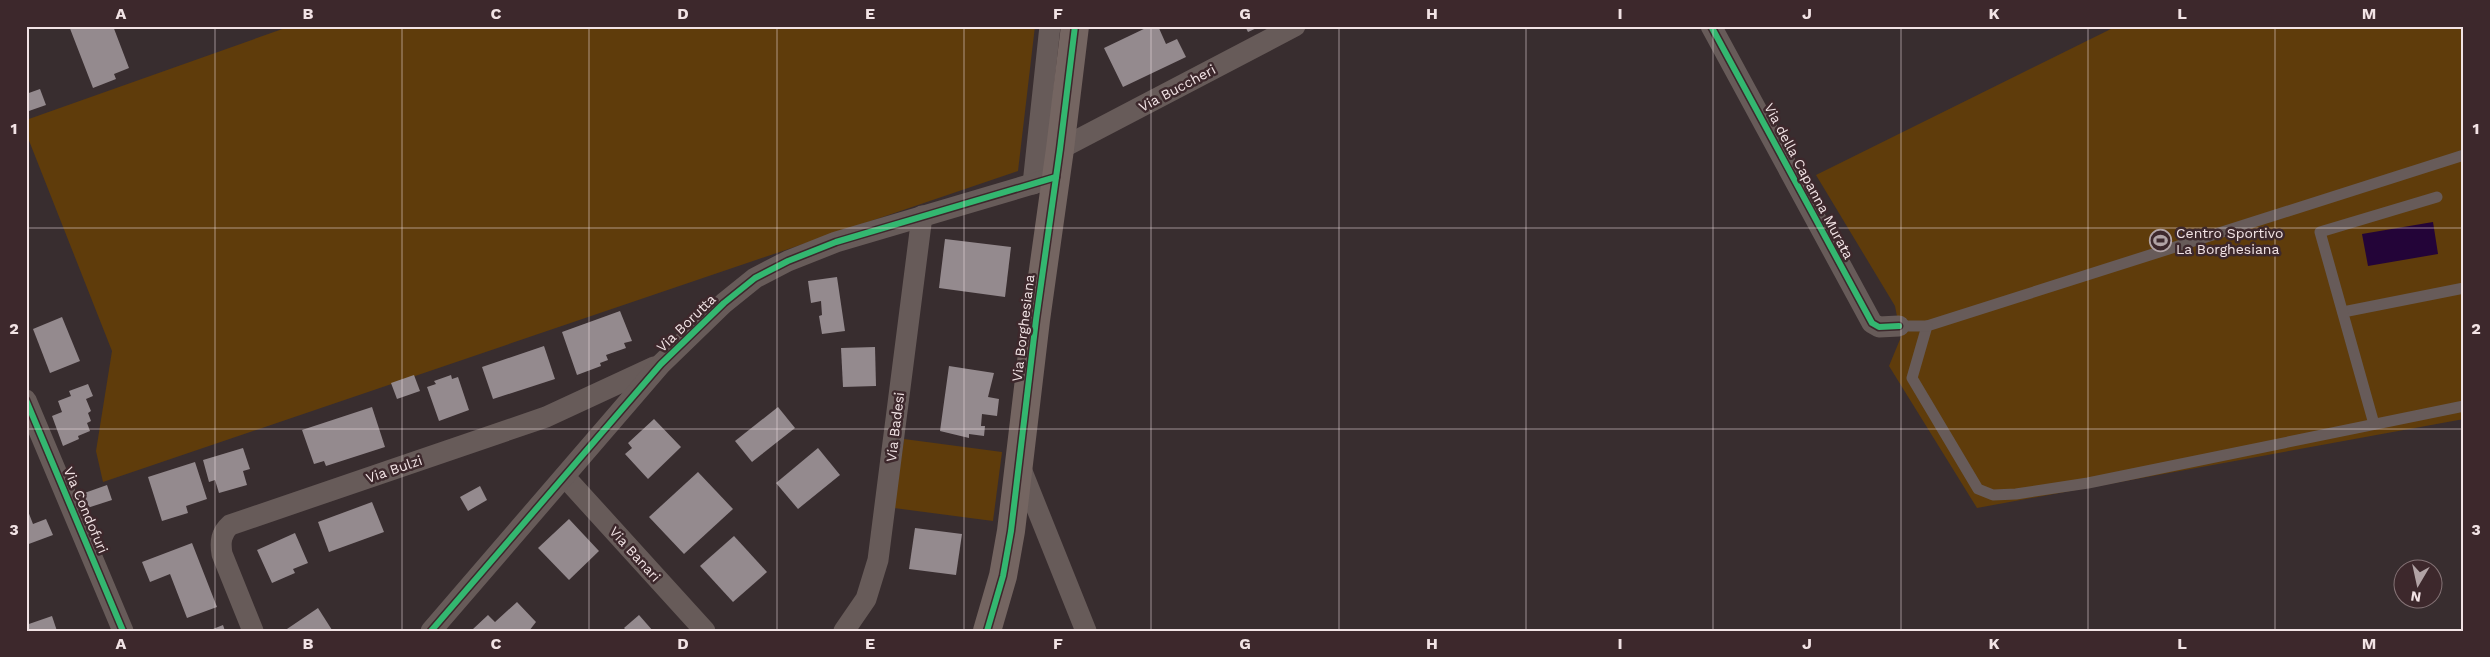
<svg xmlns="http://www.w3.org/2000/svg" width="2490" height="657" viewBox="0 0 2490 657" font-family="'Work Sans',sans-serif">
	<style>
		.green { fill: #5f3c0b }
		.water { fill: #230438 }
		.building { fill: #948a8e }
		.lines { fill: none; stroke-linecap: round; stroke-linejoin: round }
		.lane { stroke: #675b59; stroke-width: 11 }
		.street { stroke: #675b59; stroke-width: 21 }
		.secondary { stroke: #746561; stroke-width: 28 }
		.cycleway-casing { stroke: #3d282c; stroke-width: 9 }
		.cycleway { stroke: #33b770; stroke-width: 6 }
		.grid { fill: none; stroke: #f2e3e5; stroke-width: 1; stroke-opacity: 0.55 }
		.labels { text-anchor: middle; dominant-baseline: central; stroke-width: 5; stroke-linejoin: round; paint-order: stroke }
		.street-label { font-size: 14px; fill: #f2e3e5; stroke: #3d282c }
		.poi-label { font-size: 14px; fill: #f2e3e5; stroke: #3d282c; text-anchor: start }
		.neatline { fill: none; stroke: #f2e3e5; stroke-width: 2 }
		.grid-label { font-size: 16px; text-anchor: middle; font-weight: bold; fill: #f2e3e5 }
	</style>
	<rect width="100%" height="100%" fill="#382d2f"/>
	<!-- green -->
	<g class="green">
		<polygon points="291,26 1035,26 1018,171 103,482 96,451 112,351 26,133 26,120"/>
		<polygon points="2117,26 2464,26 2464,419 1977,508 1889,366 1901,337 1895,306 1816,175"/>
		<polygon points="904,439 1002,452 993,521 894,508"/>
	</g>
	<!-- water -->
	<polygon class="water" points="2433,222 2438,254 2368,266 2362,234"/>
	<!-- building -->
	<g class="building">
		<polygon points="69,26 113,26 129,68 114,74 116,79 93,88"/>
		<polygon points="1150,26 1158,26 1166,44 1177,39 1186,57 1123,87 1104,48"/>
		<polygon points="1245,26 1261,26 1248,32"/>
		<polygon points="40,89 46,105 26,112 26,94"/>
		<polygon points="945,239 1011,247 1005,297 939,288"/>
		<polygon points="837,277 845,331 822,334 819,316 822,315 821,301 811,303 808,281"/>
		<polygon points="620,311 632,341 624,343 626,348 606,355 608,360 600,363 601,366 577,375 562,332"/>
		<polygon points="62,317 80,361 50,373 33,329"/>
		<polygon points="544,346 555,379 493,399 482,367"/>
		<polygon points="875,347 876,386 843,387 841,348"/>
		<polygon points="949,366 994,373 988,397 999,399 997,416 982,414 981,426 985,426 984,436 969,434 969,438 940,431"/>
		<polygon points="414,375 420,391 397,399 391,383"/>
		<polygon points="451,375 452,379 458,377 469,410 439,421 427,387 436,384 434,381"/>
		<polygon points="88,384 93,396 86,399 91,411 88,413 91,421 87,423 90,431 78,436 79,439 63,446 52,416 62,412 58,401 71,396 69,391"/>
		<polygon points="372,407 385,447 326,466 324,461 314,464 302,430"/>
		<polygon points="778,407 795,428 752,462 735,441"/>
		<polygon points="654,419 681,447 648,479 625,454 632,448 628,443"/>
		<polygon points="243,448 250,469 243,471 247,485 219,493 215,480 209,482 203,460"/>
		<polygon points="818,448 840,475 798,509 776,483"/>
		<polygon points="195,462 207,499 186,506 188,513 162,521 148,477"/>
		<polygon points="698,472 733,509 684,554 649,517"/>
		<polygon points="107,485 112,500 81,510 76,496"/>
		<polygon points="480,486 487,500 468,511 460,497"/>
		<polygon points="372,502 384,532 329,552 318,522"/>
		<polygon points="26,506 33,524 46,519 53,535 26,545"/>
		<polygon points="569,519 599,551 569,580 538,548"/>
		<polygon points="915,528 962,534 956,575 909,569"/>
		<polygon points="295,533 308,563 293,569 295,573 272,583 257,550"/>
		<polygon points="734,536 767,572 733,602 700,566"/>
		<polygon points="192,543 217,607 187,618 170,574 150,582 142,562"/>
		<polygon points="517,602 536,622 529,631 475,631 473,629 488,615 495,622"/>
		<polygon points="318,608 332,630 284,631"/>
		<polygon points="639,615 653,631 627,631 624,628"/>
		<polygon points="52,616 57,631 26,631 26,625"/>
		<polygon points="223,625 225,631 208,631"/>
	</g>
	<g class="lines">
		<!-- lane -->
		<g class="lane">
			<polyline points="2464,155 1927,326 1912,378 1978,489 1993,495 2016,494 2088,483 2464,406"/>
			<polyline points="2343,312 2464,288"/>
			<polyline points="1899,326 1927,326"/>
			<polyline points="2374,424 2320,232 2437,197"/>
		</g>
		<!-- street -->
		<g class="street">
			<polyline points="1711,26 1872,323 1879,327 1899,326"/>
			<polyline points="1060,149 1295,26"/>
			<polyline points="1033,184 1050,26"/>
			<polyline points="26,400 123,631"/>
			<polyline points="1019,464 1086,631"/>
			<polyline points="565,477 705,631"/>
			<path d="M 253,631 L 222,554 C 220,542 221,533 230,525 L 546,417 L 654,367"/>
			<polyline points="431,631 661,364 724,303 755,278 788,261 836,242 1056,177"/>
			<polyline points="844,631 866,599 878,560 922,216"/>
		</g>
		<!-- secondary -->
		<polyline class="secondary" points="987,631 1003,576 1011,531 1036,320 1060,149 1075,26"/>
		<defs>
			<g id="cycleway">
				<polyline points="1711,26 1872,323 1879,327 1899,326"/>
				<polyline points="26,400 123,631"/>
				<polyline points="431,631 661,364 724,303 755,278 788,261 836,242 1056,177"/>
				<polyline points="987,631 1003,576 1011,531 1036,320 1060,149 1075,26"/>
			</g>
		</defs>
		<!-- cycleway casing -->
		<use href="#cycleway" class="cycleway-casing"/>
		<!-- cycleway -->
		<use href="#cycleway" class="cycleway"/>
	</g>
	<!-- grid -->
	<path class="grid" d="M 215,26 L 215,631M 402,26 L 402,631M 589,26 L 589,631M 777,26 L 777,631M 964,26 L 964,631M 1151,26 L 1151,631M 1339,26 L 1339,631M 1526,26 L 1526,631M 1713,26 L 1713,631M 1901,26 L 1901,631M 2088,26 L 2088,631M 2275,26 L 2275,631M 26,228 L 2464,228M 26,429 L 2464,429"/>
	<!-- icons -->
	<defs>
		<symbol id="stadium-ring" viewBox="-11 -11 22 22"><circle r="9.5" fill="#3d282c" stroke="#b1a3a5" stroke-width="1.5"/><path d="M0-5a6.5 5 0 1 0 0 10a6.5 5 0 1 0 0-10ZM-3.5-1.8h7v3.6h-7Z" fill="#b1a3a5"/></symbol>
	</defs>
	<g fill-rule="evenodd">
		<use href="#stadium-ring" x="2148" y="228" width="25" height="25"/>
	</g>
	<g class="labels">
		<!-- street labels -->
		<g class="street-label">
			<text transform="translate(1177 88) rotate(-28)">Via Buccheri</text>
			<text transform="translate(1809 181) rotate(62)">Via della Capanna Murata</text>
			<text transform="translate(686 323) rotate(-44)">Via Borutta</text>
			<text transform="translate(1023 328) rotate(-83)">Via Borghesiana</text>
			<text transform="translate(895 427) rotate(-83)">Via Badesi</text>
			<text transform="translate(394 469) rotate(-19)">Via Bulzi</text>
			<text transform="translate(86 510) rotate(67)">Via Condofuri</text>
			<text transform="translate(635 554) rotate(48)">Via Banari</text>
		</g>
		<!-- poi labels -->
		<g class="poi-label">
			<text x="2176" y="233">Centro Sportivo<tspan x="2176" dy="16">La Borghesiana</tspan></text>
		</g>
	</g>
	<!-- border -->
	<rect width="2490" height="657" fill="none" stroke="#3d282c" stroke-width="55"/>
	<!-- north arrow -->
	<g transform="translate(2418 584) rotate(189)"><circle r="24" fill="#3d282c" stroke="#857376"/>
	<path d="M0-4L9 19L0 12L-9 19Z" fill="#b1a3a5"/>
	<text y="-8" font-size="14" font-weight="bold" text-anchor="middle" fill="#f2e3e5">N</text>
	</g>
	<rect x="28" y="28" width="2434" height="602" class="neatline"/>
	<g class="grid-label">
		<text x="121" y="19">A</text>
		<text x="308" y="19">B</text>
		<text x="496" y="19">C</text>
		<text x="683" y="19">D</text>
		<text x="870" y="19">E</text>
		<text x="1058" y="19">F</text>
		<text x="1245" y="19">G</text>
		<text x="1432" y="19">H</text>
		<text x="1620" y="19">I</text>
		<text x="1807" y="19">J</text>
		<text x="1994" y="19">K</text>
		<text x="2182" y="19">L</text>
		<text x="2369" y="19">M</text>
		<text x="14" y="134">1</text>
		<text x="2476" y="134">1</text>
		<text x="14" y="334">2</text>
		<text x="2476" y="334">2</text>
		<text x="14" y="535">3</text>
		<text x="2476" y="535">3</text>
		<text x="121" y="649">A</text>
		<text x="308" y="649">B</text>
		<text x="496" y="649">C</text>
		<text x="683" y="649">D</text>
		<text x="870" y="649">E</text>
		<text x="1058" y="649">F</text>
		<text x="1245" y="649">G</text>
		<text x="1432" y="649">H</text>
		<text x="1620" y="649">I</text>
		<text x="1807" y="649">J</text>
		<text x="1994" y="649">K</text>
		<text x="2182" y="649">L</text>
		<text x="2369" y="649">M</text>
	</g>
</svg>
